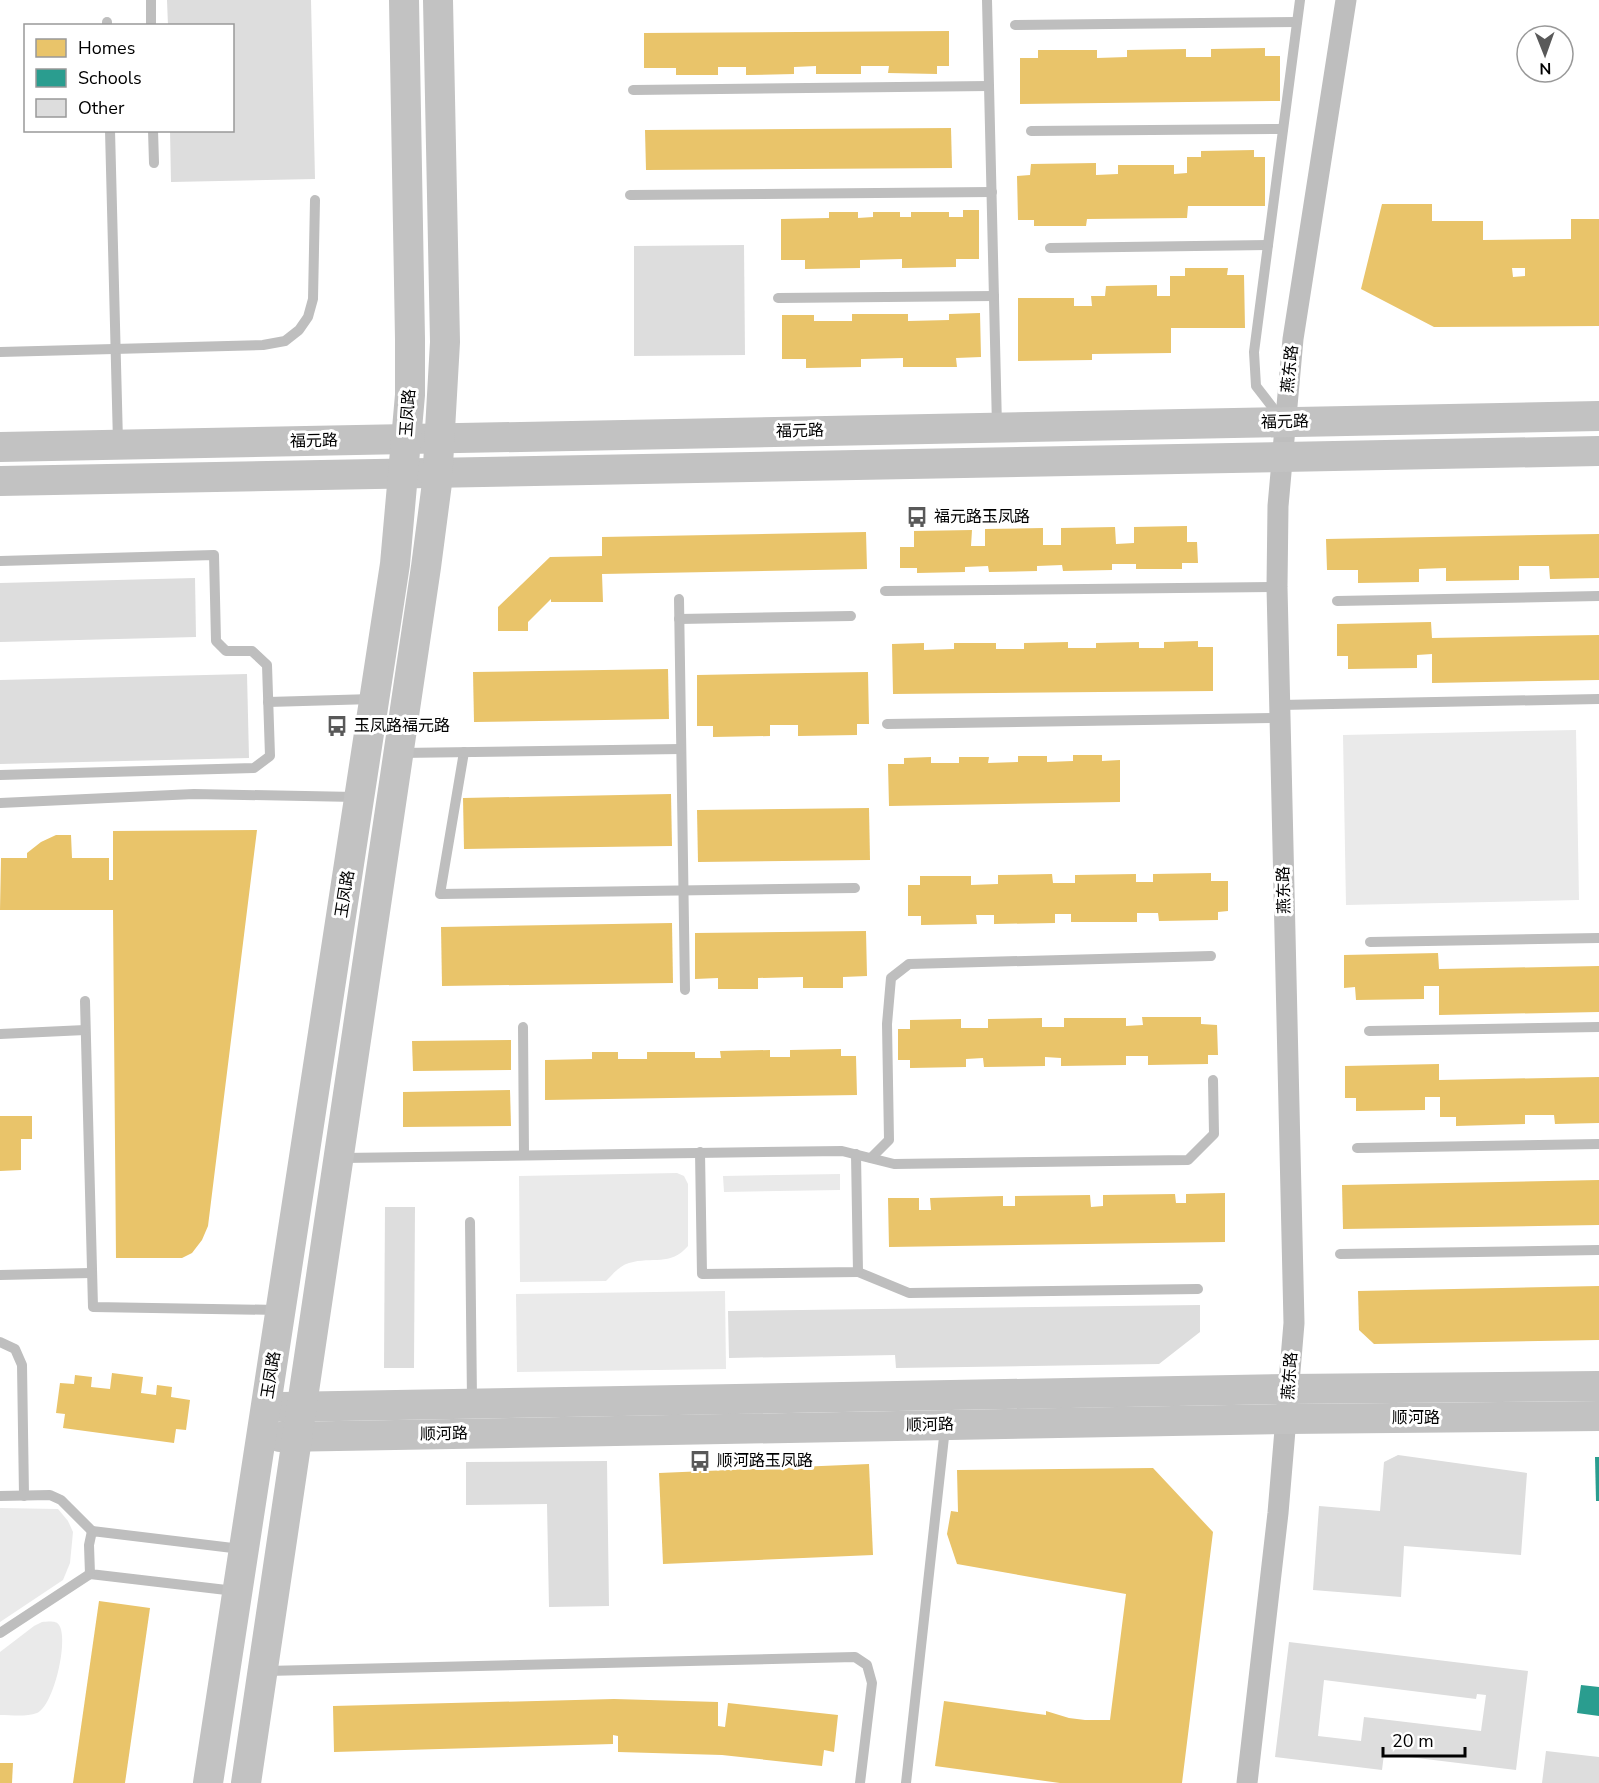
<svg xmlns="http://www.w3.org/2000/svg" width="1599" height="1783" viewBox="0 0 1599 1783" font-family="'Nunito Sans','Noto Sans SC',sans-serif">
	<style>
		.green { fill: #eaeaea }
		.homes { fill: #e9c46a; fill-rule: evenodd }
		.schools { fill: #2a9d8f }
		.building { fill: #ddd; fill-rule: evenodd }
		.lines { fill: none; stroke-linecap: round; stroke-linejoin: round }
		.lane { stroke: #bebebe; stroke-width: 10 }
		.street { stroke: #bebebe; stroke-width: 21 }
		.secondary { stroke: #c2c2c2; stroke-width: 30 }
		.labels { text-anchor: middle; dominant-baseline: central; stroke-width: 6; stroke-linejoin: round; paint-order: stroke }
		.street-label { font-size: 16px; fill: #000; stroke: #fff }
		.poi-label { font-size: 16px; fill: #000; stroke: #fff; text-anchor: start }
	</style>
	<rect width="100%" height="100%" fill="#fff"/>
	<!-- green -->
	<g class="green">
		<polygon points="1576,730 1579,900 1346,905 1343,735"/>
		<path d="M 677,1173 L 684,1176 L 688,1184 L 688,1246 C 670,1267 653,1256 629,1263 C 619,1266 613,1274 606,1281 L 520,1282 L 519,1176 Z"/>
		<polygon points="840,1174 840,1190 724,1192 723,1176"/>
		<polygon points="725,1291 726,1369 517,1372 516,1294"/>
		<polygon points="0,1508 58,1509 68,1521 73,1532 70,1563 63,1580 0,1622"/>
		<path d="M 42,1622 C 47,1622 56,1620 59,1625 C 69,1639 54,1706 37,1713 C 26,1717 12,1715 0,1715 L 0,1652 L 34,1626 Z"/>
	</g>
	<!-- homes -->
	<g class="homes">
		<polygon points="176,0 282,0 285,167 179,169 179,130 232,130 232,26 176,26"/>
		<polygon points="949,31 949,66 937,66 937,74 888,73 889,66 861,66 861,74 816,74 816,66 794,67 794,74 746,75 746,67 718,67 718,75 676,75 676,68 644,68 644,33"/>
		<polygon points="1265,48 1265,56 1280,56 1280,101 1020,104 1020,58 1038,58 1038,50 1097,50 1097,58 1127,57 1127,50 1186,49 1186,57 1211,57 1211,49"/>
		<polygon points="951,128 952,168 646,170 645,130"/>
		<polygon points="1254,150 1254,157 1265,157 1265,206 1188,206 1187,218 1087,219 1086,226 1034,226 1034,220 1018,220 1017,176 1030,175 1031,164 1096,163 1096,175 1118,174 1118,165 1174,165 1174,174 1187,173 1187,157 1201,157 1201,151"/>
		<path d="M 1382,204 L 1432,204 L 1432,221 L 1483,221 L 1483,240 L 1571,239 L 1571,219 L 1599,219 L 1599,326 L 1434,327 L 1361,289 ZM 1512,268 L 1525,268 L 1525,276 L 1513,277 Z"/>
		<polygon points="963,210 979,210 979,259 956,259 956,267 902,268 902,259 860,260 860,268 805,269 805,260 781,260 781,219 829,218 829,212 858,212 858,218 873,217 873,212 900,212 900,217 911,217 911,212 949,212 949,217 963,217"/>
		<polygon points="1185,268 1228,268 1227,275 1244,275 1245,328 1171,328 1171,353 1092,354 1092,360 1018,361 1018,298 1074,298 1074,306 1092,306 1091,296 1105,296 1106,286 1157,285 1157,296 1170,296 1170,276 1185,276"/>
		<polygon points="980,313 981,357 956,358 957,367 903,367 903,358 861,359 861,367 806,368 806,359 782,359 782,315 814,315 814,321 852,321 852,314 908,314 908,321 949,320 949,314"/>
		<polygon points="1187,526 1187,542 1197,542 1198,563 1182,563 1182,569 1136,569 1136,564 1112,564 1112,570 1063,571 1062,565 1037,566 1037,571 989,572 988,566 965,567 965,572 917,573 917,568 900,568 900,547 914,547 914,531 972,530 971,546 985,546 985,529 1043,528 1043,545 1061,545 1061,528 1115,527 1116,544 1134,543 1134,527"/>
		<polygon points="866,532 867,569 602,574 603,602 551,602 551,599 528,622 528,631 498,631 498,607 550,557 602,556 602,537"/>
		<polygon points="1599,534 1599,578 1550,579 1549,566 1519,566 1519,580 1446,581 1446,568 1419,569 1419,582 1358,583 1358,570 1327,570 1326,539"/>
		<polygon points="1431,622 1432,638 1599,635 1599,680 1432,683 1432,654 1417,655 1417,668 1348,669 1348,656 1337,656 1337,624"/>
		<polygon points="1198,641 1198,647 1213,647 1213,691 893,694 892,644 924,643 924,650 954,649 954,643 996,643 996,649 1024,649 1024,643 1068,642 1068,648 1096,648 1096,643 1139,642 1139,648 1164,648 1164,642"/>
		<polygon points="668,669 669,719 474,722 473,672"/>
		<polygon points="868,672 869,724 857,724 857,735 798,736 798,725 770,725 770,736 713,737 713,726 697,726 697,675"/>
		<polygon points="1073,755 1102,755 1102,761 1120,760 1120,802 889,806 888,764 904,764 904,758 931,757 931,763 959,763 959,757 989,757 988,763 1018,762 1018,756 1047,756 1047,762 1073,761"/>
		<polygon points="671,794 672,846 464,849 463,798"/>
		<polygon points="869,808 870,860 698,862 697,810"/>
		<polygon points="257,830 208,1226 202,1240 192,1253 182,1258 116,1258 113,910 0,910 1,858 27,858 27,853 41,842 56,835 71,835 72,858 109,858 109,880 113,880 113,831"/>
		<polygon points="1211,873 1211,881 1228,881 1228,911 1218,912 1218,920 1159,921 1158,913 1137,913 1137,922 1071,922 1071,914 1055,914 1055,923 994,924 994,915 976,915 977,924 921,925 921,916 908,916 908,885 920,885 920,876 971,876 971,885 998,884 998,875 1052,874 1053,883 1075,883 1075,875 1136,874 1136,882 1153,882 1153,874"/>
		<polygon points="672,923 673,983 442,986 441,927"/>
		<polygon points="866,931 867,976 843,977 843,988 803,988 803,977 758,978 758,989 718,989 718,978 695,979 695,933"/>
		<polygon points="1438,953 1439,969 1599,966 1599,1012 1439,1015 1439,986 1424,986 1424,999 1356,1000 1355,987 1344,988 1344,955"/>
		<polygon points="1142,1017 1201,1017 1201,1024 1217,1025 1218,1055 1208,1055 1208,1064 1148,1065 1148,1056 1126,1056 1126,1065 1061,1066 1061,1058 1045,1057 1045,1066 984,1067 983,1058 966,1059 966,1067 910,1068 910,1060 898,1060 898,1029 910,1029 910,1020 961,1019 961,1028 988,1028 988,1019 1042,1018 1042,1027 1064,1027 1064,1018 1126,1018 1126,1026 1143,1025"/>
		<polygon points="511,1040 511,1070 413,1071 412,1041"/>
		<polygon points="841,1049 841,1056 856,1056 857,1095 545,1100 545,1060 592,1059 592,1052 618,1052 618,1059 647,1059 647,1052 695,1052 695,1058 721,1058 720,1051 770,1050 770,1057 790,1057 790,1050"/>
		<polygon points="1439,1064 1439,1080 1599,1077 1599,1123 1555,1124 1554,1115 1525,1115 1525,1124 1456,1126 1456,1117 1440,1117 1440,1097 1425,1097 1425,1110 1356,1111 1356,1098 1345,1098 1345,1066"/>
		<polygon points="510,1090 511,1126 403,1127 403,1092"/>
		<polygon points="0,1116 32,1116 32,1139 21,1139 21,1170 0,1171"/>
		<polygon points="1599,1180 1599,1225 1343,1229 1342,1185"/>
		<polygon points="1225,1193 1225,1242 889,1247 888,1198 919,1198 919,1210 931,1210 930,1198 1003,1196 1003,1206 1015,1206 1015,1196 1090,1195 1091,1207 1103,1206 1103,1195 1175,1194 1176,1203 1186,1203 1186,1194"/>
		<polygon points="1599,1286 1599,1340 1374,1344 1359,1330 1358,1291"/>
		<polygon points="112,1373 143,1377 141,1393 156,1395 157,1385 172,1387 171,1397 190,1400 186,1430 176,1429 174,1443 63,1428 65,1414 56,1413 60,1383 74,1384 75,1375 92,1377 91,1387 110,1389"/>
		<polygon points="869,1464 873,1555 663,1564 659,1473"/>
		<polygon points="1153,1468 1213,1532 1182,1783 1060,1783 935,1766 944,1701 1046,1715 1046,1711 1069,1718 1085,1720 1110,1720 1126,1594 957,1564 947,1534 951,1511 958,1512 957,1470"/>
		<polygon points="99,1601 150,1608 125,1783 73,1783"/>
		<polygon points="614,1699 718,1702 718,1726 725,1727 728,1703 838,1715 834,1752 824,1750 822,1766 722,1755 618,1752 618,1736 613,1735 613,1744 334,1752 333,1706"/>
		<polygon points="0,1763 13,1763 12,1783 0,1783"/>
	</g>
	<!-- schools -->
	<g class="schools">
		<polygon points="1595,1457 1599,1457 1599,1501 1596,1501"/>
		<polygon points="1581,1685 1599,1687 1599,1716 1577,1713"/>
	</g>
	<!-- building -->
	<g class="building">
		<polygon points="167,0 311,0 315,179 171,182 170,130 232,130 232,26 168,26"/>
		<polygon points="744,245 745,355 634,356 634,246"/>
		<polygon points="195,578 196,637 0,642 0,583"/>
		<polygon points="247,674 249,758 0,764 0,680"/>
		<polygon points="385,1207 415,1207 414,1368 384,1368"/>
		<polygon points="1200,1305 1200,1332 1159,1364 896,1368 895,1355 729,1358 728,1311"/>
		<polygon points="1398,1455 1527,1473 1521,1555 1404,1546 1401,1597 1313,1590 1319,1506 1380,1511 1384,1462"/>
		<polygon points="607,1461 609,1606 549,1607 547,1504 466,1505 466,1462"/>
		<path d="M 1289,1642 L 1528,1671 L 1516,1770 L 1384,1754 L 1382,1770 L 1275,1757 ZM 1324,1680 L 1476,1699 L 1477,1694 L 1486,1695 L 1481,1731 L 1364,1717 L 1361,1741 L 1318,1736 Z"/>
		<polygon points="1546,1751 1599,1757 1599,1783 1542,1783"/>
	</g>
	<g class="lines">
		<!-- lane -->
		<g class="lane">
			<polyline points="151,0 151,26"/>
			<polyline points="987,0 997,427"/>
			<polyline points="107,22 107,26"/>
			<polyline points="1015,25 1297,22"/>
			<polyline points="633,90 989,86"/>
			<polyline points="110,130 118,442"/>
			<polyline points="153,130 154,163"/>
			<polyline points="1031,131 1283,129"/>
			<polyline points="630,195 992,192"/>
			<polyline points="1050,248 1268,245"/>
			<polyline points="778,298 994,296"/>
			<polyline points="0,352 263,345 285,341 299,330 308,317 313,299 315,200"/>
			<polyline points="1280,417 1256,386 1254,352 1300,0"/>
			<polyline points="0,561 214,555 216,641 226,651 252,651 267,665 270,756 254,768 0,775"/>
			<polyline points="885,591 1277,587"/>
			<polyline points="679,599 685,990"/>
			<polyline points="1337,601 1599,596"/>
			<polyline points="679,619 851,616"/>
			<polyline points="268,702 373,699"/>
			<polyline points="1280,705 1599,699"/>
			<polyline points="887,724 1280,718"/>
			<polyline points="464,752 440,894 855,888"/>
			<polyline points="400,753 681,749"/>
			<polyline points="0,803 194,794 356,797"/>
			<polyline points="1370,942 1599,938"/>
			<polyline points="85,1001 93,1307 278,1310"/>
			<polyline points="523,1027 524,1155"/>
			<polyline points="1369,1031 1599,1027"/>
			<polyline points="0,1034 85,1030"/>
			<polyline points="1357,1148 1599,1144"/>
			<polyline points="700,1152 702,1274 858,1272 856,1154"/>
			<polyline points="342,1158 842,1151 894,1164 1188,1160 1214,1134 1213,1080"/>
			<polyline points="871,1158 889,1140 887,1024 891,978 909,964 1211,956"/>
			<polyline points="470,1222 472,1400"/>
			<polyline points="1340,1254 1599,1250"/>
			<polyline points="858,1272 909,1293 1198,1289"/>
			<polyline points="0,1275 91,1273"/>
			<polyline points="0,1342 15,1349 22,1365 24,1496"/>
			<polyline points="0,1496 50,1495 61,1500 92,1531"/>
			<polyline points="235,1591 90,1574 89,1545 92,1531 241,1549"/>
			<polyline points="0,1633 90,1574"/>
			<polyline points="266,1671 855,1657 867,1665 872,1683 860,1783"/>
			<polyline points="906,1783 945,1428"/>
		</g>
		<!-- street -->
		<polyline class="street" points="1247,1783 1278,1513 1294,1323 1277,587 1278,506 1293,339 1346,0"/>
		<!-- secondary -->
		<g class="secondary">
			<polyline points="0,447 1599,416"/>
			<polyline points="0,481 1599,451"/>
			<polyline points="282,1407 1289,1389 1599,1386"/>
			<polyline points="280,1437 1287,1419 1599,1416"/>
			<polyline points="208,1783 395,564 410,395 410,339 404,0"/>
			<polyline points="246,1783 426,567 437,483 445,342 438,0"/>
		</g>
	</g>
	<!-- icons -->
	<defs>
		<symbol id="bus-bare" viewBox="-9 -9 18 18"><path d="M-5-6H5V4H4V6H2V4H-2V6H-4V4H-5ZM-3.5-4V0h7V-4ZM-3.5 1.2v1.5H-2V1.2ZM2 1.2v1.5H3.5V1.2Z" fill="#595959" stroke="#fff" stroke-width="2.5" paint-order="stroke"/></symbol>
	</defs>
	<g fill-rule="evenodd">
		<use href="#bus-bare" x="902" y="502" width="30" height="30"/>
		<use href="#bus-bare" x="322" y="711" width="30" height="30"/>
		<use href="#bus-bare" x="685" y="1446" width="30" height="30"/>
	</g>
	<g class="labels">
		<!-- street labels -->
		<g class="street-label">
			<text transform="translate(1290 369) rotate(-84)">燕东路</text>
			<text transform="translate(408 413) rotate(-86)">玉凤路</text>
			<text transform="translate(1285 422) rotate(-1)">福元路</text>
			<text transform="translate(800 431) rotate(-1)">福元路</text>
			<text transform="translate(314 441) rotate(-1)">福元路</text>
			<text transform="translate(1284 890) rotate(-91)">燕东路</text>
			<text transform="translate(345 894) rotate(-81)">玉凤路</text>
			<text transform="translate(271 1375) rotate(-81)">玉凤路</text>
			<text transform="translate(1290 1376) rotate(-86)">燕东路</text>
			<text x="1416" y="1418">顺河路</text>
			<text transform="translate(930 1425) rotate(-1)">顺河路</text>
			<text transform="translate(444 1434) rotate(-1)">顺河路</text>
		</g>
		<!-- poi labels -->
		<g class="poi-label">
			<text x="934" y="517">福元路玉凤路</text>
			<text x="354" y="726">玉凤路福元路</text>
			<text x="717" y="1461">顺河路玉凤路</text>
		</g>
	</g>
	<!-- legend -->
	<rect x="24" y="24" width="210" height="108" fill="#ffffff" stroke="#999999" stroke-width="1.5"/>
	<rect x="36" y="39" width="30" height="18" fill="#e9c46a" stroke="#999999" stroke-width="1.5"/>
	<text x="78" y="54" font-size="18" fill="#000000">Homes</text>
	<rect x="36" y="69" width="30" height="18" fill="#2a9d8f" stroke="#999999" stroke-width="1.5"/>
	<text x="78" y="84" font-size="18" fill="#000000">Schools</text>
	<rect x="36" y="99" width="30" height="18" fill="#dddddd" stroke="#999999" stroke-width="1.5"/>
	<text x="78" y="114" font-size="18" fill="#000000">Other</text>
	<!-- north arrow -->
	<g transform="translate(1545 54) rotate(179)"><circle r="28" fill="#ffffff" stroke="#999999" stroke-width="1.5"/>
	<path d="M0-4.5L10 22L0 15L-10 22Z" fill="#595959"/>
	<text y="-9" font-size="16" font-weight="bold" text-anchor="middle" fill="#000000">N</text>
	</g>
	<!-- scale -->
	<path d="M1383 1747v9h82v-9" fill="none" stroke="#000000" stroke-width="3"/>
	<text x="1392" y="1747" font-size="18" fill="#000000" stroke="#ffffff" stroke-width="4.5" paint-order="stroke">20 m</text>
</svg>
